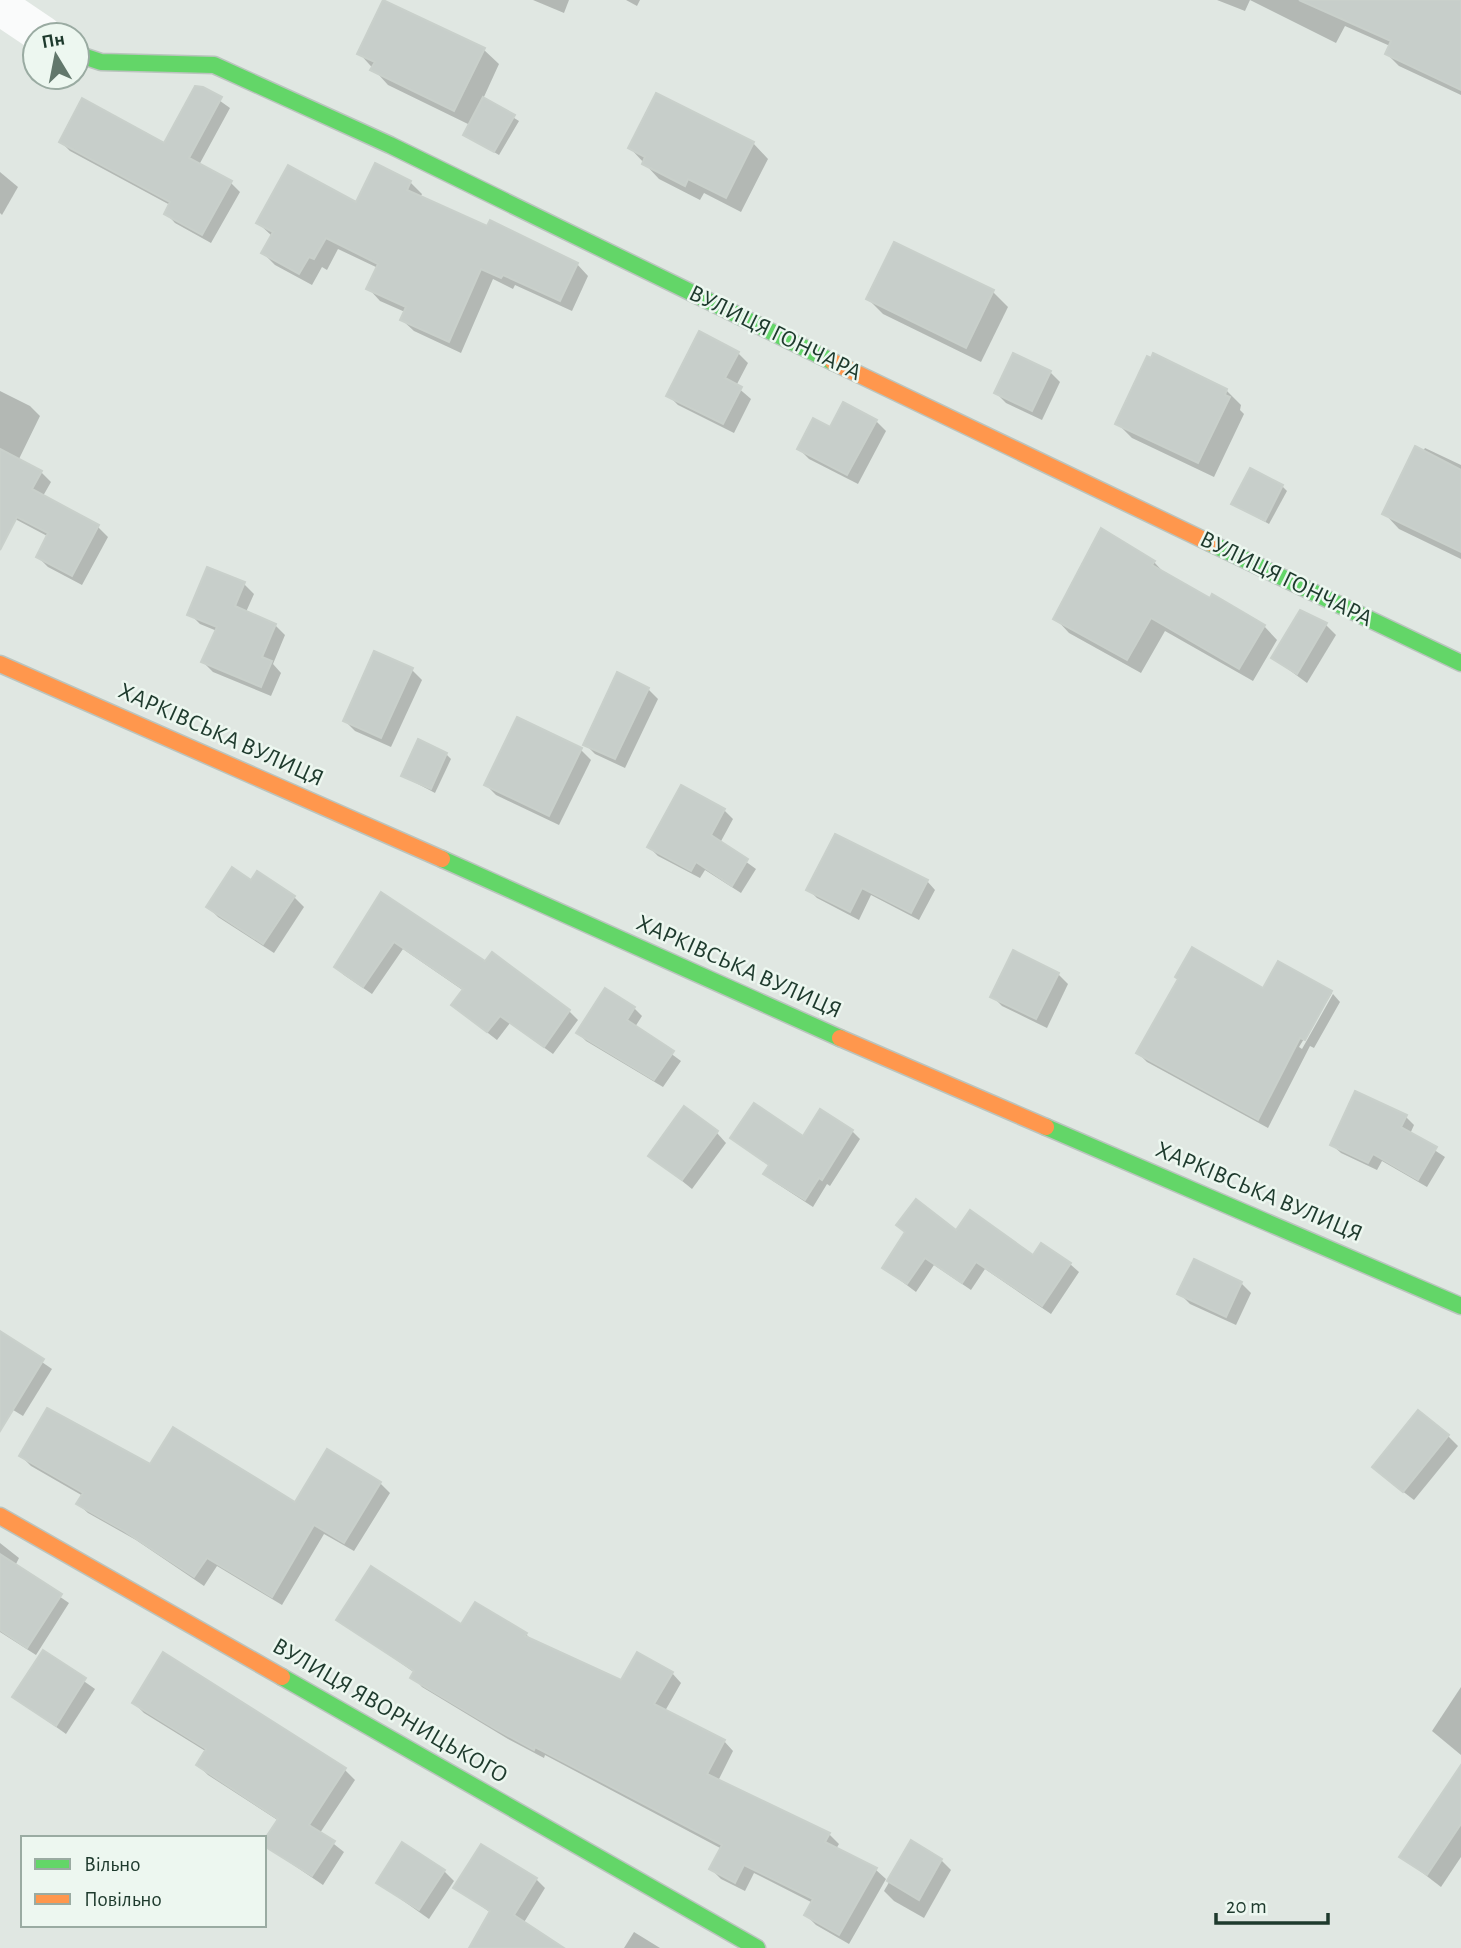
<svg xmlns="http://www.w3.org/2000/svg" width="1461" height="1948" viewBox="0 0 1461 1948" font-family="'Alegreya Sans',sans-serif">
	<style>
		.shadow { fill: #0003 }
		.building { fill: #c7ceca; stroke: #c9d0cb; stroke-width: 2 }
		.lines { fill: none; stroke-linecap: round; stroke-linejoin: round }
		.fast-casing { stroke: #bac4be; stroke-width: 19 }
		.slow-casing { stroke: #bac4be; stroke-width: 19 }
		.street { stroke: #fafbfb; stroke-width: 38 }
		.fast { stroke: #63d668; stroke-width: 16 }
		.slow { stroke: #ff974d; stroke-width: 16 }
		.labels { text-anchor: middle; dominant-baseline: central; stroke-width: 5; stroke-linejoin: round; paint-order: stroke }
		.street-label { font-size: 24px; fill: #1e3a2d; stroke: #edf7f0 }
	</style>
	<rect width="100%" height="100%" fill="#e0e7e2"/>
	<!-- shadow -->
	<g class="shadow">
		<polygon points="533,0 569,0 564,13"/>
		<polygon points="626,0 640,0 637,6"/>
		<polygon points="1217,0 1461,0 1461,95 1399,66 1387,54 1390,46 1345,26 1336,43 1250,0 1245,11"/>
		<polygon points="483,49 499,64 483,99 519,121 499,155 465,135 470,125 388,85 359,53"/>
		<polygon points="202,88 230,108 199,165 231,183 240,192 211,243 175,223 166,213 170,205 70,151 61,142 164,145"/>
		<polygon points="753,143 768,159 741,212 704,193 700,200 659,179 630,148"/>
		<polygon points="0,172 18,187 2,215 0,213"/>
		<polygon points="410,182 422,194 420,198 577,264 588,276 572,311 515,285 513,289 493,279 461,353 414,331 402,320 405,312 380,301 369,289 378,268 338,249 327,270 322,267 312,285 275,265 263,253 272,236 258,223 356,204"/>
		<polygon points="993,292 1008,307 981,362 883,314 868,299"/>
		<polygon points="738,353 748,363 736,386 751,399 734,433 678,405 668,395"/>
		<polygon points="1050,372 1060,382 1042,420 1006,403 996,393"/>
		<polygon points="1226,390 1241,405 1240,410 1244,414 1214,477 1132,438 1117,423"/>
		<polygon points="0,391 30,406 40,416 18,461 41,472 51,482 43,496 98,527 108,537 82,585 48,567 38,557 49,537 0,511"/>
		<polygon points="876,421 886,431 858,484 809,459 799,449 830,429"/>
		<polygon points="1425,448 1461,465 1461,559 1399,529 1384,513"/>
		<polygon points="1282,486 1287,491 1269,524 1233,504"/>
		<polygon points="1154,562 1167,576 1264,626 1277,640 1253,681 1165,631 1141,673 1069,633 1056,619"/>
		<polygon points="244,584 254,594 246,612 275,625 285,635 273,664 281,673 271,696 213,672 203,662 217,631 200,624 190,614"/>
		<polygon points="1326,625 1336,635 1307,683 1273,658"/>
		<polygon points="412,670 422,680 391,747 355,731 345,721"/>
		<polygon points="648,689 658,699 625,768 595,754 585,744"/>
		<polygon points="581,750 591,760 559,825 496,795 486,785"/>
		<polygon points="446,754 451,759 435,793 403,776"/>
		<polygon points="724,810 733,819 720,843 756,869 741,893 705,870 700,878 658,856 649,847"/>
		<polygon points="927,881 935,890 919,920 871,895 859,920 817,898 808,889"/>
		<polygon points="252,882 294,897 304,907 274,953 218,917 208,907"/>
		<polygon points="382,894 485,963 492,955 569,1011 578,1020 553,1054 510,1023 497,1040 462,1013 464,991 403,949 372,994 344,975 336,967"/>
		<polygon points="1279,963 1332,993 1299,1047 1302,1049 1333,994 1340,1002 1314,1048 1310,1046 1268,1128 1147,1062 1138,1053 1180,979 1263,991"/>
		<polygon points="1058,974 1068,984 1047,1028 1002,1006 992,996"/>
		<polygon points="634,1008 642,1016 635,1027 681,1061 663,1087 586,1041 578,1033"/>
		<polygon points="1406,1117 1414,1125 1410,1134 1445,1157 1427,1187 1382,1161 1377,1170 1341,1153 1332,1145"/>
		<polygon points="852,1131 860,1139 830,1186 827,1184 813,1207 773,1181 765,1174 770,1166 732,1138 804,1139"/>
		<polygon points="717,1133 726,1143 692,1189 650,1155"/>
		<polygon points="957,1232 1034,1257 1070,1264 1079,1272 1051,1314 985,1269 971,1290 934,1265 916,1292 884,1268"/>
		<polygon points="1241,1283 1251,1293 1236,1325 1190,1304 1180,1294"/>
		<polygon points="0,1333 52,1369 23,1416 0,1402"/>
		<polygon points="1448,1436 1458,1446 1414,1500 1384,1477"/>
		<polygon points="328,1451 380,1483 390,1493 354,1551 324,1534 282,1605 217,1566 204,1586 136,1540 88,1513 78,1504 83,1496 31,1466 21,1456 150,1466 295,1504"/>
		<polygon points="0,1543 19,1558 15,1566 69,1603 36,1655 0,1632"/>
		<polygon points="338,1619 462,1627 526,1634 533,1642 622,1682 672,1673 681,1683 665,1711 724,1741 733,1751 718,1781 829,1834 839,1844 836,1849 876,1870 886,1879 849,1944 816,1925 806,1915 813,1903 754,1873 745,1891 721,1879 711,1869 722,1849 545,1755 544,1758 508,1739 422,1687 413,1677 415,1673"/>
		<polygon points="44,1653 95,1689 66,1734 14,1697"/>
		<polygon points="1461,1687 1461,1755 1432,1731"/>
		<polygon points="134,1703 345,1770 355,1780 320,1833 344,1852 323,1885 264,1845 279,1821 208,1775 198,1765 207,1752 144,1713"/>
		<polygon points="1461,1768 1461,1857 1441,1887 1402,1857"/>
		<polygon points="912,1842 941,1860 951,1870 924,1918 894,1901 884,1891"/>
		<polygon points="444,1871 454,1881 429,1919 378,1883"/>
		<polygon points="536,1879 545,1888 523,1924 561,1948 471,1948 491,1913 455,1887"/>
		<polygon points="634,1932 660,1948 624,1948"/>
	</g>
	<!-- building -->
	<g class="building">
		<polygon points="383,0 485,48 454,111 370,70 375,62 357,54"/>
		<polygon points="1299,0 1461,0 1461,90 1385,54 1391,41"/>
		<polygon points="195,86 203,87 222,97 189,158 232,181 202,235 164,214 170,202 59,142 82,98 164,143"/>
		<polygon points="656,93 754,142 726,198 688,179 685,186 642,164 645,157 628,148"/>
		<polygon points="483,97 515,115 494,152 463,135"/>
		<polygon points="375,163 411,181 407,190 487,226 490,220 578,263 560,301 503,275 501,278 481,269 449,342 400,320 406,307 366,289 378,264 326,238 314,259 309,257 299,274 261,253 273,232 256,223 288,165 356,202"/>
		<polygon points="894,242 994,290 966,348 866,299"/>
		<polygon points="699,331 739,352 725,378 742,387 723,424 666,396"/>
		<polygon points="1013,353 1051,371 1032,411 994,393"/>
		<polygon points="1153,353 1227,389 1225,395 1230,397 1198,463 1115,424 1147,356 1151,358"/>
		<polygon points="843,402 877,420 847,475 797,449 813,418 830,427"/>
		<polygon points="1415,446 1461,470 1461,552 1382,514"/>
		<polygon points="0,449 42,471 32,489 99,525 72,576 36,557 48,533 17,517 0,550"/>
		<polygon points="1250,468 1283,485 1265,521 1231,504"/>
		<polygon points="1101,528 1155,561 1152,565 1210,598 1212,594 1265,625 1239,669 1151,618 1127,660 1053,619"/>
		<polygon points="207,567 245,582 235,606 276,624 262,657 272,661 261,687 201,662 217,627 187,615"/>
		<polygon points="1300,610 1327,623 1297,674 1271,658"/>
		<polygon points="374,651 413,668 381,738 343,721"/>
		<polygon points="617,672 649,688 615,759 583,745"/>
		<polygon points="517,717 582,748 549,816 484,785"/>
		<polygon points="418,739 447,753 431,789 401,776"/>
		<polygon points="681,785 725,809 711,835 748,859 732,886 696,862 691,871 647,847"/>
		<polygon points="835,834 928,880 911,913 862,888 850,912 806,890"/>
		<polygon points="232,867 251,880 257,871 295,896 263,944 206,907"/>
		<polygon points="381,892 485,961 492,952 570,1010 544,1047 500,1016 487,1032 451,1005 463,989 394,942 363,987 334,967"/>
		<polygon points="1192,947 1263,988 1278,961 1332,991 1305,1040 1300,1038 1258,1120 1136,1053 1178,979 1175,977"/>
		<polygon points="1013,950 1059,973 1036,1019 990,997"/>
		<polygon points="605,988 635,1007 627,1020 674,1051 654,1080 576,1033"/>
		<polygon points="1355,1091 1407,1115 1401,1127 1437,1147 1418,1180 1373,1154 1368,1163 1330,1145"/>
		<polygon points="754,1103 803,1136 820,1109 853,1130 822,1180 819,1178 805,1200 763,1174 769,1165 730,1138"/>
		<polygon points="684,1106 718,1131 682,1180 648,1156"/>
		<polygon points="916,1199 956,1230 970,1210 1033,1255 1041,1243 1071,1263 1042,1306 976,1262 962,1283 925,1258 907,1284 882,1268 905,1232 896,1225"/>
		<polygon points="1194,1259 1242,1282 1226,1317 1177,1294"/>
		<polygon points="0,1331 44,1359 0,1431"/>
		<polygon points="47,1408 150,1464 173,1427 295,1502 327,1449 381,1482 344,1543 314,1525 272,1597 207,1558 194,1577 124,1531 76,1504 83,1493 19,1456"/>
		<polygon points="1418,1410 1449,1435 1403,1492 1372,1467"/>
		<polygon points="0,1554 62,1594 27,1648 0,1630"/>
		<polygon points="371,1566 461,1624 475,1602 527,1633 525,1636 621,1680 637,1652 673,1672 654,1704 725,1740 707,1774 830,1833 825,1842 877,1868 839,1935 804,1915 813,1899 744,1865 735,1883 709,1869 722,1845 535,1747 534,1750 497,1730 410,1678 414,1671 336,1620"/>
		<polygon points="43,1650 86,1678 56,1726 12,1697"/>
		<polygon points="163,1652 346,1768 309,1825 335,1841 312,1876 264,1846 264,1840 278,1819 196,1765 206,1749 132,1703"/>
		<polygon points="1461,1765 1461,1824 1427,1875 1399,1857"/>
		<polygon points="911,1840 942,1859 919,1900 887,1881"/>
		<polygon points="402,1842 445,1870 419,1910 376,1883"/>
		<polygon points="481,1844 537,1878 514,1915 564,1948 469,1948 490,1911 453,1888"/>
	</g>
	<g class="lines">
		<defs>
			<g id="fast">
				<polyline points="77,54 101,62 214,65 390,145 833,362"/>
				<polyline points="1210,543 1461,663"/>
				<polyline points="442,859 840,1038"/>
				<polyline points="1046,1127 1461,1306"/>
				<polyline points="282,1677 757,1948"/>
			</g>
			<g id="slow">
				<polyline points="833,362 1210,543"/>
				<polyline points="0,664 442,859"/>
				<polyline points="840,1038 1046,1127"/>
				<polyline points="0,1516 282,1677"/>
			</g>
		</defs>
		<!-- fast casing -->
		<use href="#fast" class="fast-casing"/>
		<!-- slow casing -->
		<use href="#slow" class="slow-casing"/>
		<!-- street -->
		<polyline class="street" points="0,6 43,35"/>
		<!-- fast -->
		<use href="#fast" class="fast"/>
		<!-- slow -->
		<use href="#slow" class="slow"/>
	</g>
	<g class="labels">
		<!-- street labels -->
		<g class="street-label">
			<text transform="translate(775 333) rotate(26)">ВУЛИЦЯ ГОНЧАРА</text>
			<text transform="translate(1286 579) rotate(26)">ВУЛИЦЯ ГОНЧАРА</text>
			<text transform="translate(221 735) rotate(24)">ХАРКІВСЬКА ВУЛИЦЯ</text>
			<text transform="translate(739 967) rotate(24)">ХАРКІВСЬКА ВУЛИЦЯ</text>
			<text transform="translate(1259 1192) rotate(23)">ХАРКІВСЬКА ВУЛИЦЯ</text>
			<text transform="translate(390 1711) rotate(30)">ВУЛИЦЯ ЯВОРНИЦЬКОГО</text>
		</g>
	</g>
	<!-- legend -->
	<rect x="21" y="1836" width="245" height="91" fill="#edf7f0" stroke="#9aaba2" stroke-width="2"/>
	<rect x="35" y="1859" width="35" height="10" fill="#63d668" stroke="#9aaba2" stroke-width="2"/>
	<text x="84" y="1871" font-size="21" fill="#1e3a2d">Вільно</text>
	<rect x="35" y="1894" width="35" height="10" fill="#ff974d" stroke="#9aaba2" stroke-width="2"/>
	<text x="84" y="1906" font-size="21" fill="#1e3a2d">Повільно</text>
	<!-- north arrow -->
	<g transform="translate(56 56) rotate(350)"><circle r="33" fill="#edf7f0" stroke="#9aaba2" stroke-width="2"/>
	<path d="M0-5L12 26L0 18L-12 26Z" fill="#62776c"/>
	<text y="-10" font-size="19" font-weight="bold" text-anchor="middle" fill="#1e3a2d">Пн</text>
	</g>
	<!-- scale -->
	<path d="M1216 1913v10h112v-10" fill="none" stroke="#1e3a2d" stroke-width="3.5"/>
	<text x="1226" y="1913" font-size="21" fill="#1e3a2d" stroke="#edf7f0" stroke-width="5" paint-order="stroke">20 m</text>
</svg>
